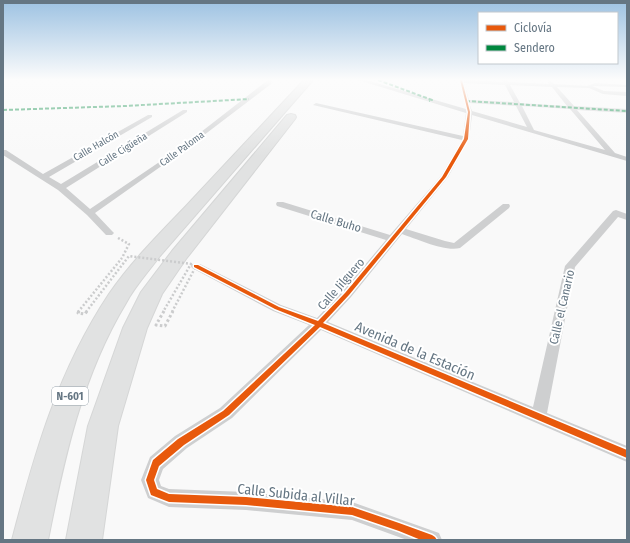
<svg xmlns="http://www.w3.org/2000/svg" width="630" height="543" viewBox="0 0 630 543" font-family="'Fira Sans Condensed',sans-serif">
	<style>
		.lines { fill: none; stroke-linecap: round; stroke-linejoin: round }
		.highway-casing { stroke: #d5d6d6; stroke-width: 2 }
		.path { stroke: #cbcccd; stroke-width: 2.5; stroke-dasharray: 2 2; stroke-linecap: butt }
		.street { fill: #cecfd0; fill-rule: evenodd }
		.highway { fill: #e1e2e2; fill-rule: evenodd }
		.path-bridge-far1 { stroke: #cbcccd; stroke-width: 2.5; stroke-dasharray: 2 2; stroke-linecap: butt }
		.path-bridge { stroke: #cbcccd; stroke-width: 3; stroke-dasharray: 2.5 2.5; stroke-linecap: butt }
		.quiet { stroke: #00873e; stroke-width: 2; stroke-dasharray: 4 2; stroke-linecap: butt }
		.cycleway-casing { stroke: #fff; stroke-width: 3 }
		.cycleway { fill: #e8590c; fill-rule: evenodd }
		.labels { text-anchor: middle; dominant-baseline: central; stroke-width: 4; stroke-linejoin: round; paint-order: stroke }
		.far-street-label { font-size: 10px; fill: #657683; stroke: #fff }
		.shield { fill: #fff; stroke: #939fa8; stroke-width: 1 }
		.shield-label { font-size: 11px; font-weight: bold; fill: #657683 }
		.street-label { font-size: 12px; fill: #657683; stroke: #fff }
		.near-street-label { font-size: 14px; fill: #657683; stroke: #fff }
	</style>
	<rect width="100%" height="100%" fill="#f9f9f9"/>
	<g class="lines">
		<defs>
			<g id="highway">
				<path d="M 304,80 L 313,80 L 160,256 C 148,272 135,286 126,303 C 82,376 64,458 48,540 L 12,540 C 35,452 58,371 109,294 C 131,262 159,234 186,206 C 225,164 265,122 304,80 Z"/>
				<polygon points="291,114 295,115 296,117 295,119 186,259 162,294 147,328 118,426 102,540 66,540 88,426 123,328 141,292 172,251 287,115"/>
			</g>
		</defs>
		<!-- highway casing -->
		<use href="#highway" class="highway-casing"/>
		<!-- path -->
		<polyline class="path" points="118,238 129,244 122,258"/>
		<!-- street -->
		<g class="street">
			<polygon points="268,80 272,80 271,84 187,148 95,213 112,231 114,233 112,235 106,235 87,215 58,190 3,155 3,150 6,150 43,174 148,115 152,115 152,117 49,177 61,184 183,110 187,110 187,112 66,188 90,209 183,146"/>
			<path d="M 358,80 L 366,80 L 466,109 L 459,80 L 503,82 L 503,80 L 508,80 L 508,82 L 549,84 L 548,82 L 550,81 L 554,84 L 587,86 L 595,83 L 627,85 L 627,87 L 592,86 L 604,91 L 627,92 L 627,96 L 603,94 L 589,88 L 557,87 L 574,106 L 627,109 L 627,113 L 577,110 L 615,153 L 627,157 L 627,161 L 472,115 L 469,139 L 448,177 L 406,229 L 445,241 L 454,243 L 503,204 L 509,204 L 510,206 L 509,208 L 460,248 C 445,252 417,239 402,234 L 351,297 L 328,322 L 533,407 L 565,266 L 613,211 L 616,210 L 627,214 L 627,220 L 618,217 L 575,267 L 547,413 L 627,446 L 627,462 L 321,330 L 232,418 L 187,448 L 163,469 L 159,480 L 161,486 L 169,489 L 246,492 L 352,502 L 439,533 L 442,540 L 407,540 L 352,520 L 246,510 L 169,507 L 148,498 L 141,480 L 150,457 L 175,436 L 220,408 L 309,325 L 273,311 L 192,268 L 191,266 L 192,264 L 200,264 L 281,305 L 317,318 L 343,291 L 386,240 L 277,206 L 276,204 L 277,202 L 283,202 L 390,235 L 441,176 L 462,140 L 313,105 L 316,103 L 463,136 L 466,113 ZM 464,83 L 505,85 L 514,102 L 469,100 ZM 510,85 L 552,87 L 567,106 L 520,103 ZM 469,103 L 516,106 L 527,127 L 472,111 ZM 522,106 L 570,109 L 605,150 L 534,130 Z"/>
		</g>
		<!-- highway -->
		<use href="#highway" class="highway"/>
		<!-- path-bridge-far1 -->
		<g class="path-bridge-far1">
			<polyline points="78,312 122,258"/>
			<polyline points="86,312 129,256 191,264 163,312"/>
			<polyline points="172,312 196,266"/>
		</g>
		<!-- path-bridge -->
		<g class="path-bridge">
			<polyline points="79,311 78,313 85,314 87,311"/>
			<polyline points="164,311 156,325 165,326 173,311"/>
		</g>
		<!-- quiet -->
		<g class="quiet">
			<polyline points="378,80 432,100 429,101"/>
			<polyline points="466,101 627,111"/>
			<polyline points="3,110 125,106 249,99"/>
		</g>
		<defs>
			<polygon id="cycleway" points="460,80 462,80 470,112 468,139 446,177 349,295 323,323 627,450 627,458 320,327 229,415 184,445 159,466 154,480 157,489 169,494 246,497 352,507 399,523 432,535 435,537 437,540 421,540 399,531 352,515 246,505 169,502 151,495 146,480 153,460 178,439 223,411 315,325 275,309 194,267 194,265 198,265 279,307 318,321 345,293 442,177 464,139 468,112"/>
		</defs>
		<!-- cycleway casing -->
		<use href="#cycleway" class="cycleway-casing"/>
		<!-- cycleway -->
		<use href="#cycleway" class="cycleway"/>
	</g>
	<!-- sky -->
	<linearGradient id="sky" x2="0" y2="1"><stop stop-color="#9dc2e2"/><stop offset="0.51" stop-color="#fcfcfc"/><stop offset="1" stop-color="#fcfcfc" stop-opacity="0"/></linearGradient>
	<rect width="630" height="156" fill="url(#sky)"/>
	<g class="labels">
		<!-- far-street labels -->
		<g class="far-street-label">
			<text transform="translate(96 146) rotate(-30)">Calle Halcón</text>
			<text transform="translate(182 149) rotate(-36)">Calle Paloma</text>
			<text transform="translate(123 150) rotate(-32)">Calle Cigüeña</text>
		</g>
		<!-- shield labels -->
		<rect class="shield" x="52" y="387" width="36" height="18" rx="3"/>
		<g class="shield-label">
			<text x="70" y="396">N-601</text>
		</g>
		<!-- street labels -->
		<g class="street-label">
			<text transform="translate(336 221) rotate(17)">Calle Buho</text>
			<text transform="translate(341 284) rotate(-49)">Calle Jilguero</text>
			<text transform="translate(562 307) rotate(-77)">Calle el Canario</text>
		</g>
		<!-- near-street labels -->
		<g class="near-street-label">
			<text transform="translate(415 351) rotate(23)">Avenida de la Estación</text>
			<text transform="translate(296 495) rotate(6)">Calle Subida al Villar</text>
		</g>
	</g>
	<!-- border -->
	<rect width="630" height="543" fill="none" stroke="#657683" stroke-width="8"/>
	<!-- legend -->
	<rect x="478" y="12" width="140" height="52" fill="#ffffff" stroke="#c1c8cd"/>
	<rect x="486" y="25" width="20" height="6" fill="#e8590c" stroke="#c1c8cd"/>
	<text x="514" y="32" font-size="12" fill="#657683">Ciclovía</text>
	<rect x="486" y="45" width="20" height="6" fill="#00873e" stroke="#c1c8cd"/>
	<text x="514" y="52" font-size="12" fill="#657683">Sendero</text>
</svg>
